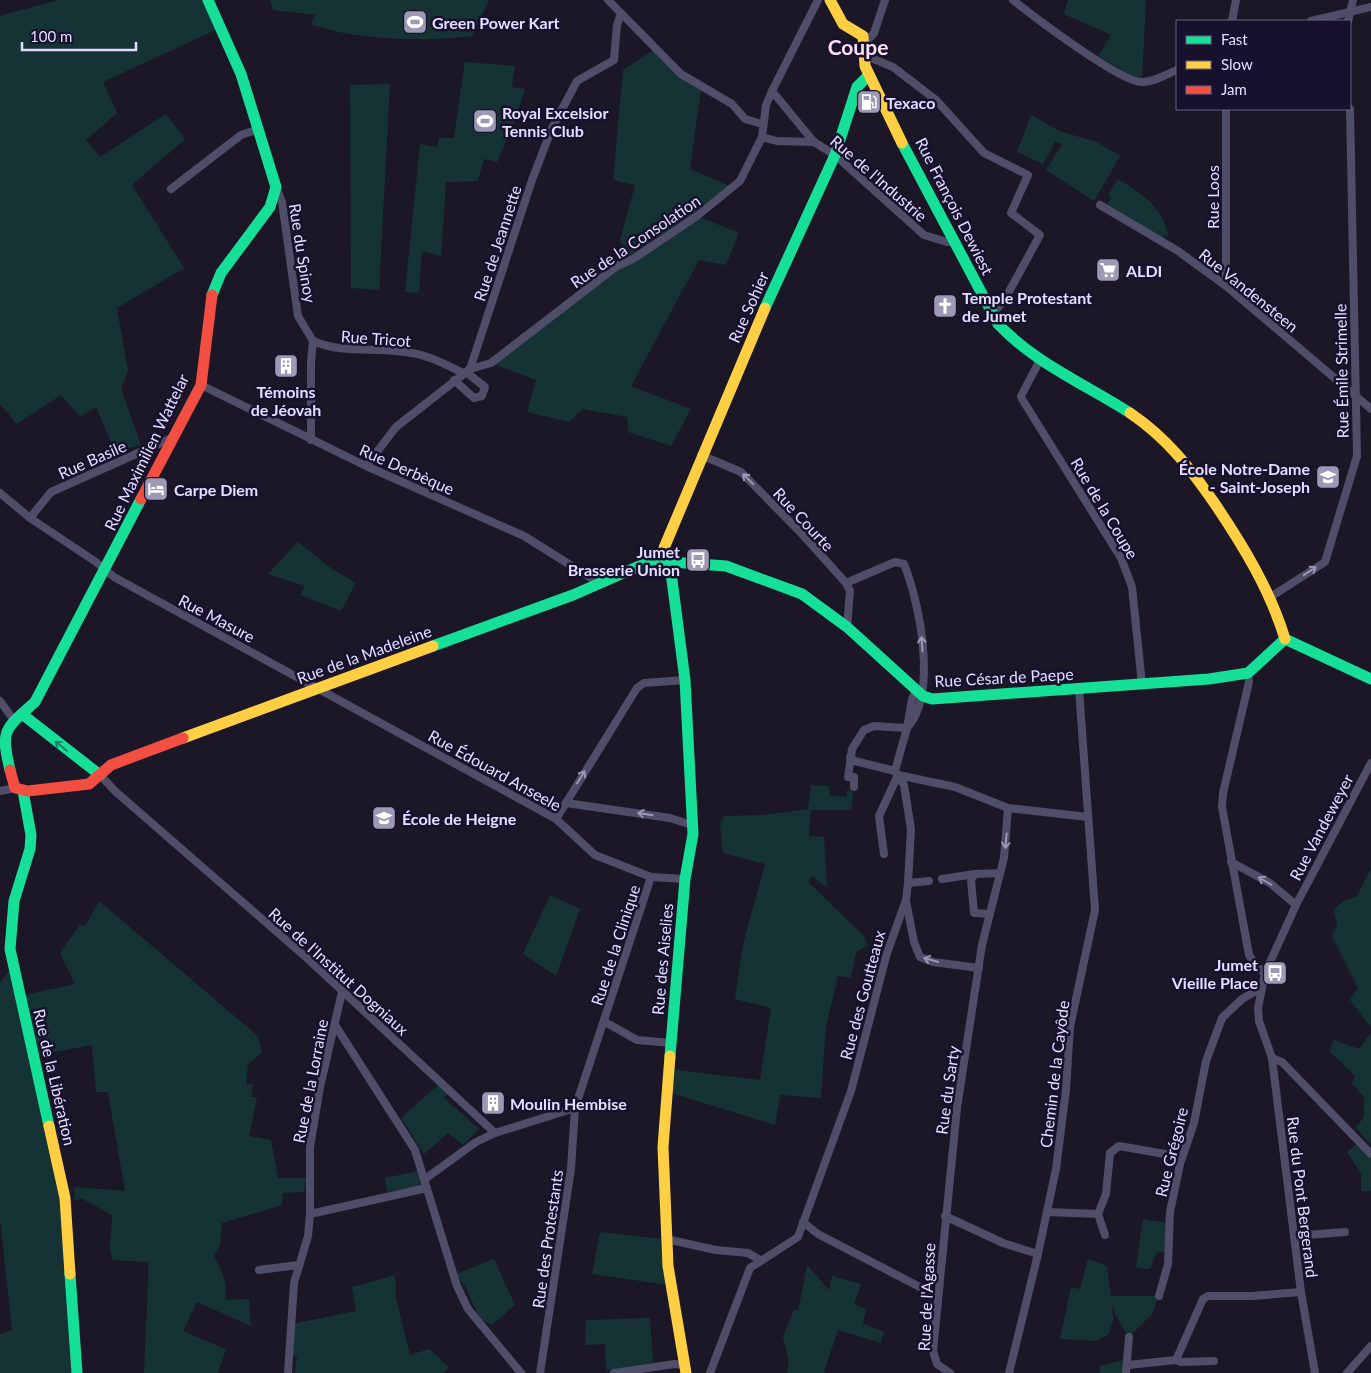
<svg xmlns="http://www.w3.org/2000/svg" width="1371" height="1373" viewBox="0 0 1371 1373" font-family="Lato,sans-serif">
	<style>
		.green { fill: #153335 }
		.lines { fill: none; stroke-linecap: round; stroke-linejoin: round }
		.street { stroke: #504d68; stroke-width: 8 }
		.fast { stroke: #16e098; stroke-width: 11 }
		.slow { stroke: #ffcf43; stroke-width: 11 }
		.jam { stroke: #f24e42; stroke-width: 11 }
		.oneway { stroke: #9a96b4 }
		.oneway2 { stroke: #178368 }
		.labels { text-anchor: middle; dominant-baseline: central; stroke-width: 5; stroke-linejoin: round; paint-order: stroke }
		.poi-label { font-size: 16px; font-weight: bold; fill: #e3deff; stroke: #18112d; text-anchor: start }
		.street-label { font-size: 16px; fill: #e3deff; stroke: #18112d }
		.district-label { font-size: 21px; font-weight: bold; fill: #ffe0f2; stroke: #18112d }
	</style>
	<rect width="100%" height="100%" fill="#1c1727"/>
	<!-- green -->
	<g class="green">
		<polygon points="58,0 207,0 220,28 103,82 117,113 86,140 100,157 166,114 185,139 132,185 184,268 117,308 128,371 121,389 141,445 115,451 96,407 80,417 61,395 17,424 0,404 0,16"/>
		<path d="M 270,0 L 489,0 L 472,36 C 429,42 351,40 311,24 L 315,15 L 273,10 Z"/>
		<polygon points="1068,0 1146,0 1142,82 1098,56 1111,35 1064,14"/>
		<polygon points="654,50 701,88 690,169 734,188 697,216 739,233 726,265 699,260 631,386 691,409 671,446 628,432 627,417 582,409 569,422 527,412 536,380 491,363 629,259 620,240 635,185 613,180 623,70"/>
		<polygon points="465,62 515,66 512,87 525,89 517,115 497,162 484,159 478,181 446,182 441,256 422,251 419,293 405,292 420,144 437,147 439,138 454,138"/>
		<polygon points="390,84 379,290 351,288 350,85"/>
		<polygon points="1031,115 1059,131 1097,142 1120,156 1094,201 1046,170 1062,144 1055,142 1043,164 1017,152"/>
		<path d="M 1118,179 C 1146,197 1159,203 1169,236 L 1156,238 L 1105,208 L 1111,198 L 1108,195 Z"/>
		<polygon points="298,542 332,569 356,583 341,611 300,595 305,586 268,574"/>
		<polygon points="811,785 829,786 829,795 846,797 847,790 853,791 852,810 811,810 809,836 824,837 827,888 812,876 808,882 864,936 868,945 856,952 851,978 838,976 826,1026 821,1098 780,1095 775,1125 668,1092 669,1069 760,1080 771,1008 735,999 743,944 765,864 723,853 720,824 724,816 764,815 808,809"/>
		<polygon points="1371,869 1371,1028 1350,1000 1358,988 1332,936 1337,926 1334,910 1343,901 1356,897"/>
		<polygon points="550,895 580,909 556,976 523,954"/>
		<path d="M 99,901 L 258,1036 L 262,1052 L 248,1065 L 246,1085 L 253,1084 L 251,1097 L 257,1097 L 249,1136 L 271,1140 L 278,1178 L 306,1178 L 304,1192 L 283,1193 L 282,1205 L 222,1223 L 220,1246 L 214,1256 C 222,1271 228,1282 225,1300 L 249,1299 L 251,1326 L 197,1302 L 183,1331 L 226,1349 L 218,1373 L 144,1373 L 149,1262 L 112,1260 L 110,1248 L 112,1215 L 83,1199 L 74,1200 L 75,1187 L 125,1191 L 108,1092 L 96,1092 L 92,1045 L 34,1056 L 60,1169 L 77,1373 L 0,1373 L 0,1334 L 12,1330 L 0,1218 L 0,983 L 13,965 L 20,996 L 75,984 L 60,953 L 80,924 L 85,926 Z"/>
		<polygon points="1371,1032 1371,1145 1356,1127 1364,1117 1364,1097 1352,1083 1355,1076 1329,1051 1334,1040 1359,1049"/>
		<polygon points="439,1084 447,1094 444,1098 479,1129 463,1145 448,1133 424,1154 401,1118"/>
		<polygon points="1359,1142 1371,1154 1371,1191 1361,1191 1361,1174 1347,1152"/>
		<polygon points="419,1171 421,1186 387,1192 385,1178"/>
		<polygon points="1143,1219 1167,1223 1166,1253 1157,1252 1150,1269 1136,1268"/>
		<polygon points="600,1232 662,1239 668,1285 592,1274"/>
		<polygon points="494,1259 515,1305 492,1325 480,1319 466,1288 456,1274"/>
		<polygon points="1088,1259 1107,1266 1111,1296 1159,1296 1152,1314 1129,1337 1115,1314 1112,1303 1113,1320 1109,1334 1096,1341 1060,1339 1071,1287 1080,1289"/>
		<polygon points="807,1265 829,1290 832,1276 861,1284 854,1304 866,1309 863,1324 884,1332 881,1343 838,1330 824,1372 826,1373 787,1373 789,1362 783,1337 794,1310 798,1311"/>
		<polygon points="395,1275 396,1298 410,1355 429,1349 449,1367 443,1373 295,1373 297,1356 290,1355 292,1324 356,1311 352,1287"/>
		<polygon points="650,1318 653,1363 606,1371 605,1344 585,1345 586,1320"/>
		<polygon points="1122,1360 1128,1365 1126,1373 1100,1373 1100,1366"/>
	</g>
	<g class="lines">
		<!-- street -->
		<g class="street">
			<polyline points="608,0 681,74 732,104 745,119 762,124"/>
			<path d="M 1013,0 C 1034,17 1119,81 1141,82 C 1152,83 1167,74 1177,70"/>
			<polyline points="1232,21 1236,0"/>
			<polyline points="1311,21 1371,7"/>
			<polyline points="1348,21 1353,0"/>
			<polyline points="865,43 874,33 885,0"/>
			<polyline points="864,55 893,67 936,100 984,153 1028,175 1011,213 1040,235 1005,299 993,314"/>
			<polyline points="772,91 814,142 835,155 924,235 947,242 954,241"/>
			<polyline points="1226,109 1226,286"/>
			<polyline points="762,137 777,141 814,142"/>
			<polyline points="276,187 282,202 298,316 313,341 311,362 311,440"/>
			<polyline points="171,189 241,135 259,129"/>
			<polyline points="1100,205 1178,251 1226,286 1371,409"/>
			<path d="M 313,341 C 342,354 374,347 405,352 C 426,354 445,364 463,373"/>
			<polyline points="1040,360 1021,396 1022,399 1121,558 1132,587 1142,684"/>
			<polyline points="470,369 491,363 617,266 633,259 697,216 740,181 762,137 766,105 772,91 818,0"/>
			<polyline points="454,380 474,398 482,396 485,387 466,372"/>
			<polyline points="201,385 366,466 524,536 599,583"/>
			<polyline points="701,455 741,472 802,534 846,583 850,591 847,627"/>
			<polyline points="366,466 396,427 470,369 532,180 552,128 577,81 614,60 617,25 621,13"/>
			<polyline points="0,493 30,518 96,562 114,577 556,819 595,855 651,877 685,879"/>
			<polyline points="30,518 51,492 174,437"/>
			<path d="M 846,583 L 895,562 L 904,564 C 920,604 938,694 907,728"/>
			<polyline points="1269,598 1325,562 1357,456 1350,109"/>
			<polyline points="1248,673 1249,682 1223,793 1222,807 1249,955 1257,967 1265,973"/>
			<polyline points="0,701 13,719"/>
			<polyline points="850,757 855,761 895,771"/>
			<polyline points="895,771 907,728 912,699 914,695 920,692"/>
			<polyline points="100,775 116,792 308,959 495,1133"/>
			<polyline points="854,787 854,777 848,777 852,749 864,730 874,726 907,728"/>
			<polyline points="0,791 15,788"/>
			<polyline points="566,803 670,818 692,825"/>
			<polyline points="556,819 637,688 644,683 685,680"/>
			<polyline points="884,854 879,816 898,775 955,787 1008,808 1088,817"/>
			<polyline points="1231,862 1270,883 1296,905"/>
			<polyline points="942,879 975,874"/>
			<polyline points="908,883 929,881"/>
			<polyline points="906,901 914,942 920,957 933,962 979,968"/>
			<polyline points="990,914 974,913 971,880 975,874 1000,873"/>
			<polyline points="605,1022 637,1040 671,1043"/>
			<polyline points="335,1025 415,1150 457,1286 468,1309 521,1373"/>
			<polyline points="1272,1058 1282,1062 1371,1154"/>
			<polyline points="425,1179 476,1142 495,1133 575,1108"/>
			<polyline points="1047,1212 1098,1214 1106,1194 1110,1153 1119,1146 1182,1157"/>
			<polyline points="310,1214 427,1188"/>
			<polyline points="1098,1214 1105,1235"/>
			<polyline points="945,1216 1003,1243 1038,1254"/>
			<polyline points="803,1222 818,1234 937,1296"/>
			<polyline points="1294,1236 1345,1232"/>
			<polyline points="666,1239 716,1250 748,1253 760,1260"/>
			<polyline points="259,1270 298,1265"/>
			<polyline points="1159,1296 1168,1264 1170,1212 1180,1164 1194,1123 1206,1061 1222,1018 1242,999 1261,988"/>
			<polyline points="1176,1360 1203,1299 1208,1296 1252,1296 1301,1292"/>
			<polyline points="1128,1365 1176,1360 1181,1362 1214,1361"/>
			<polyline points="288,1373 294,1283 308,1236 310,1214 310,1147 320,1087 342,992"/>
			<polyline points="540,1373 571,1169 575,1108 651,877"/>
			<polyline points="614,1373 675,1364 684,1365"/>
			<polyline points="710,1373 750,1268 798,1237 851,1091 887,953 906,900 908,883 911,829 904,785 895,771"/>
			<polyline points="950,1373 937,1364 933,1351 957,1108 982,945 1004,858 1008,808"/>
			<polyline points="1009,1373 1038,1254 1056,1169 1066,1090 1070,1027 1095,910 1079,689"/>
			<polyline points="1126,1373 1129,1337"/>
			<polyline points="1315,1373 1301,1292 1272,1058 1259,1021 1258,1008 1265,973 1296,905 1371,763"/>
			<polyline points="1347,1373 1371,1346"/>
		</g>
		<!-- fast -->
		<g class="fast">
			<polyline points="208,0 241,74 276,187 270,207 221,273 212,295"/>
			<path d="M 902,143 L 998,324 C 1036,364 1085,384 1130,413"/>
			<polyline points="765,308 835,155 857,87 869,75"/>
			<polyline points="665,553 672,580 685,680 693,834 685,879 670,1056"/>
			<polyline points="665,557 672,562 726,566 802,594 847,627 923,696 932,699 1209,679 1248,673 1285,639"/>
			<polyline points="1285,639 1371,679"/>
			<polyline points="433,646 573,595 653,560 665,557"/>
			<polyline points="22,714 100,775"/>
			<path d="M 10,770 C 0,729 5,729 35,702 L 141,499"/>
			<polyline points="23,791 31,835 30,849 14,901 10,949 49,1126"/>
			<polyline points="70,1274 77,1373"/>
		</g>
		<!-- slow -->
		<g class="slow">
			<polyline points="830,0 843,24 863,36 865,66 902,143"/>
			<path d="M 1130,413 C 1167,438 1190,468 1215,504 C 1244,547 1270,590 1285,639"/>
			<polyline points="665,553 664,548 765,308"/>
			<polyline points="183,738 433,646"/>
			<polyline points="670,1056 663,1147 668,1266 686,1373"/>
			<polyline points="49,1126 65,1198 70,1274"/>
		</g>
		<!-- jam -->
		<g class="jam">
			<polyline points="141,499 201,385 212,295"/>
			<polyline points="10,770 15,788 28,791 89,784 111,765 183,738"/>
		</g>
	</g>
	<!-- one-way arrows -->
	<defs><path id="oneway-shaft" d="M-6 0H5M1.5-3L5.5 0L1.5 3" fill="none" stroke-width="1.6" stroke-linecap="round" stroke-linejoin="round" transform="scale(1.25)"/></defs>
	<g class="oneway">
		<use href="#oneway-shaft" transform="translate(748 479) rotate(-135)"/>
		<use href="#oneway-shaft" transform="translate(1310 571) rotate(-33)"/>
		<use href="#oneway-shaft" transform="translate(922 644) rotate(-94)"/>
		<use href="#oneway-shaft" transform="translate(581 777) rotate(-58)"/>
		<use href="#oneway-shaft" transform="translate(645 814) rotate(-171)"/>
		<use href="#oneway-shaft" transform="translate(1006 841) rotate(95)"/>
		<use href="#oneway-shaft" transform="translate(1265 881) rotate(-150)"/>
		<use href="#oneway-shaft" transform="translate(931 960) rotate(-164)"/>
	</g>
	<use class="oneway2" href="#oneway-shaft" transform="translate(61 746) rotate(-141)"/>
	<!-- icons -->
	<defs>
		<symbol id="stadium-square" viewBox="-11 -11 22 22"><rect x="-9" y="-9" width="18" height="18" rx="4" fill="#9d98b3" stroke="#18112d"/><path d="M0-5a6.5 5 0 1 0 0 10a6.5 5 0 1 0 0-10ZM-3.5-1.8h7v3.6h-7Z" fill="#fff"/></symbol>
		<symbol id="fuel-square" viewBox="-11 -11 22 22"><rect x="-9" y="-9" width="18" height="18" rx="4" fill="#9d98b3" stroke="#18112d"/><path d="M-5.5-6h7V0h2V4h1.3V-2.5L3-4.5l.8-.8L6-3V5H2.5V1h-1V6h-7ZM-4.2-4.7v3.2H.2V-4.7Z" fill="#fff"/></symbol>
		<symbol id="supermarket-square" viewBox="-11 -11 22 22"><rect x="-9" y="-9" width="18" height="18" rx="4" fill="#9d98b3" stroke="#18112d"/><path d="M-6-5.5h2.5l.6 2H6L4.5 2H-2.5L-4.4-4H-6ZM-1.5 3.2a1.3 1.3 0 1 0 .1 0ZM3 3.2a1.3 1.3 0 1 0 .1 0Z" fill="#fff"/></symbol>
		<symbol id="church-square" viewBox="-11 -11 22 22"><rect x="-9" y="-9" width="18" height="18" rx="4" fill="#9d98b3" stroke="#18112d"/><path d="M-1.2-6h2.4v3.5h3.3v2.4h-3.3V6h-2.4V-.1h-3.3v-2.4h3.3Z" fill="#fff"/></symbol>
		<symbol id="building-square" viewBox="-11 -11 22 22"><rect x="-9" y="-9" width="18" height="18" rx="4" fill="#9d98b3" stroke="#18112d"/><path d="M-4-6H4V6H1V3H-1V6H-4ZM-2.5-4.3h1.7v1.8h-1.7ZM.8-4.3h1.7v1.8H.8ZM-2.5-1h1.7V.8h-1.7ZM.8-1h1.7V.8H.8Z" fill="#fff"/></symbol>
		<symbol id="school-square" viewBox="-11 -11 22 22"><rect x="-9" y="-9" width="18" height="18" rx="4" fill="#9d98b3" stroke="#18112d"/><path d="M0-5L7-2L0 1L-7-2ZM-4 1L0 2.5L4 1V4Q0 6-4 4Z" fill="#fff"/></symbol>
		<symbol id="hotel-square" viewBox="-11 -11 22 22"><rect x="-9" y="-9" width="18" height="18" rx="4" fill="#9d98b3" stroke="#18112d"/><path d="M-6-4.5h1.5V1H6V5H4.5V3h-9V5H-6ZM-4 0a1.8 1.8 0 1 1 3.6 0ZM.5 0V-2.5h3Q6-2.5 6 0Z" fill="#fff"/></symbol>
		<symbol id="bus-square" viewBox="-11 -11 22 22"><rect x="-9" y="-9" width="18" height="18" rx="4" fill="#9d98b3" stroke="#18112d"/><path d="M-5-6H5V4H4V6H2V4H-2V6H-4V4H-5ZM-3.5-4V0h7V-4ZM-3.5 1.2v1.5H-2V1.2ZM2 1.2v1.5H3.5V1.2Z" fill="#fff"/></symbol>
	</defs>
	<g fill-rule="evenodd">
		<use href="#stadium-square" x="401" y="8" width="28" height="28"/>
		<use href="#fuel-square" x="855" y="88" width="28" height="28"/>
		<use href="#stadium-square" x="471" y="107" width="28" height="28"/>
		<use href="#supermarket-square" x="1094" y="256" width="28" height="28"/>
		<use href="#church-square" x="931" y="292" width="28" height="28"/>
		<use href="#building-square" x="272" y="352" width="28" height="28"/>
		<use href="#school-square" x="1314" y="463" width="28" height="28"/>
		<use href="#hotel-square" x="142" y="475" width="28" height="28"/>
		<use href="#bus-square" x="684" y="546" width="28" height="28"/>
		<use href="#school-square" x="370" y="804" width="28" height="28"/>
		<use href="#bus-square" x="1261" y="959" width="28" height="28"/>
		<use href="#building-square" x="479" y="1089" width="28" height="28"/>
	</g>
	<g class="labels">
		<!-- poi labels -->
		<g class="poi-label">
			<text x="432" y="22">Green Power Kart</text>
			<text x="886" y="102">Texaco</text>
			<text x="502" y="112">Royal Excelsior<tspan x="502" dy="18">Tennis Club</tspan></text>
			<text x="1126" y="270">ALDI</text>
			<text x="962" y="297">Temple Protestant<tspan x="962" dy="18">de Jumet</tspan></text>
			<text x="286" y="391" text-anchor="middle">Témoins<tspan x="286" dy="18">de Jéovah</tspan></text>
			<text x="1310" y="468" text-anchor="end">École Notre-Dame<tspan x="1310" dy="18">- Saint-Joseph</tspan></text>
			<text x="174" y="489">Carpe Diem</text>
			<text x="680" y="551" text-anchor="end">Jumet<tspan x="680" dy="18">Brasserie Union</tspan></text>
			<text x="402" y="818">École de Heigne</text>
			<text x="1258" y="964" text-anchor="end">Jumet<tspan x="1258" dy="18">Vieille Place</tspan></text>
			<text x="510" y="1103">Moulin Hembise</text>
		</g>
		<!-- street labels -->
		<g class="street-label">
			<text transform="translate(879 178) rotate(41)">Rue de l'Industrie</text>
			<text transform="translate(1212 197) rotate(-90)">Rue Loos</text>
			<text transform="translate(955 206) rotate(63)">Rue François Dewiest</text>
			<text transform="translate(635 241) rotate(-34)">Rue de la Consolation</text>
			<text transform="translate(497 243) rotate(-72)">Rue de Jeannette</text>
			<text transform="translate(303 253) rotate(81)">Rue du Spinoy</text>
			<text transform="translate(1249 290) rotate(39)">Rue Vandensteen</text>
			<text transform="translate(748 307) rotate(-66)">Rue Sohier</text>
			<text transform="translate(376 338) rotate(4)">Rue Tricot</text>
			<text transform="translate(1341 371) rotate(-91)">Rue Émile Strimelle</text>
			<text transform="translate(146 452) rotate(-64)">Rue Maximilien Wattelar</text>
			<text transform="translate(92 459) rotate(-24)">Rue Basile</text>
			<text transform="translate(407 469) rotate(24)">Rue Derbèque</text>
			<text transform="translate(1105 508) rotate(59)">Rue de la Coupe</text>
			<text transform="translate(804 519) rotate(47)">Rue Courte</text>
			<text transform="translate(217 618) rotate(28)">Rue Masure</text>
			<text transform="translate(364 654) rotate(-20)">Rue de la Madeleine</text>
			<text transform="translate(1004 677) rotate(-3)">Rue César de Paepe</text>
			<text transform="translate(495 770) rotate(29)">Rue Édouard Anseele</text>
			<text transform="translate(1321 827) rotate(-62)">Rue Vandeweyer</text>
			<text transform="translate(615 945) rotate(-72)">Rue de la Clinique</text>
			<text transform="translate(662 959) rotate(-85)">Rue des Aiselies</text>
			<text transform="translate(339 971) rotate(42)">Rue de l'Institut Dogniaux</text>
			<text transform="translate(862 995) rotate(-75)">Rue des Goutteaux</text>
			<text transform="translate(1054 1074) rotate(-83)">Chemin de la Cayôde</text>
			<text transform="translate(55 1077) rotate(77)">Rue de la Libération</text>
			<text transform="translate(310 1081) rotate(-79)">Rue de la Lorraine</text>
			<text transform="translate(947 1090) rotate(-82)">Rue du Sarty</text>
			<text transform="translate(1171 1152) rotate(-76)">Rue Grégoire</text>
			<text transform="translate(1303 1197) rotate(83)">Rue du Pont Bergerand</text>
			<text transform="translate(547 1239) rotate(-82)">Rue des Protestants</text>
			<text transform="translate(926 1297) rotate(-87)">Rue de l'Agasse</text>
		</g>
		<!-- district labels -->
		<g class="district-label">
			<text x="858" y="46">Coupe</text>
		</g>
	</g>
	<!-- legend -->
	<rect x="1176" y="20" width="175" height="90" fill="#18112d" stroke="#696381"/>
	<rect x="1186" y="36" width="25" height="8" fill="#16e098" stroke="#696381"/>
	<text x="1221" y="45" font-size="15" fill="#e3deff">Fast</text>
	<rect x="1186" y="61" width="25" height="8" fill="#ffcf43" stroke="#696381"/>
	<text x="1221" y="70" font-size="15" fill="#e3deff">Slow</text>
	<rect x="1186" y="86" width="25" height="8" fill="#f24e42" stroke="#696381"/>
	<text x="1221" y="95" font-size="15" fill="#e3deff">Jam</text>
	<!-- scale -->
	<path d="M22 42v8h114v-8" fill="none" stroke="#e3deff" stroke-width="2.5"/>
	<text x="30" y="42" font-size="15" fill="#e3deff" stroke="#18112d" stroke-width="4" paint-order="stroke">100 m</text>
</svg>
